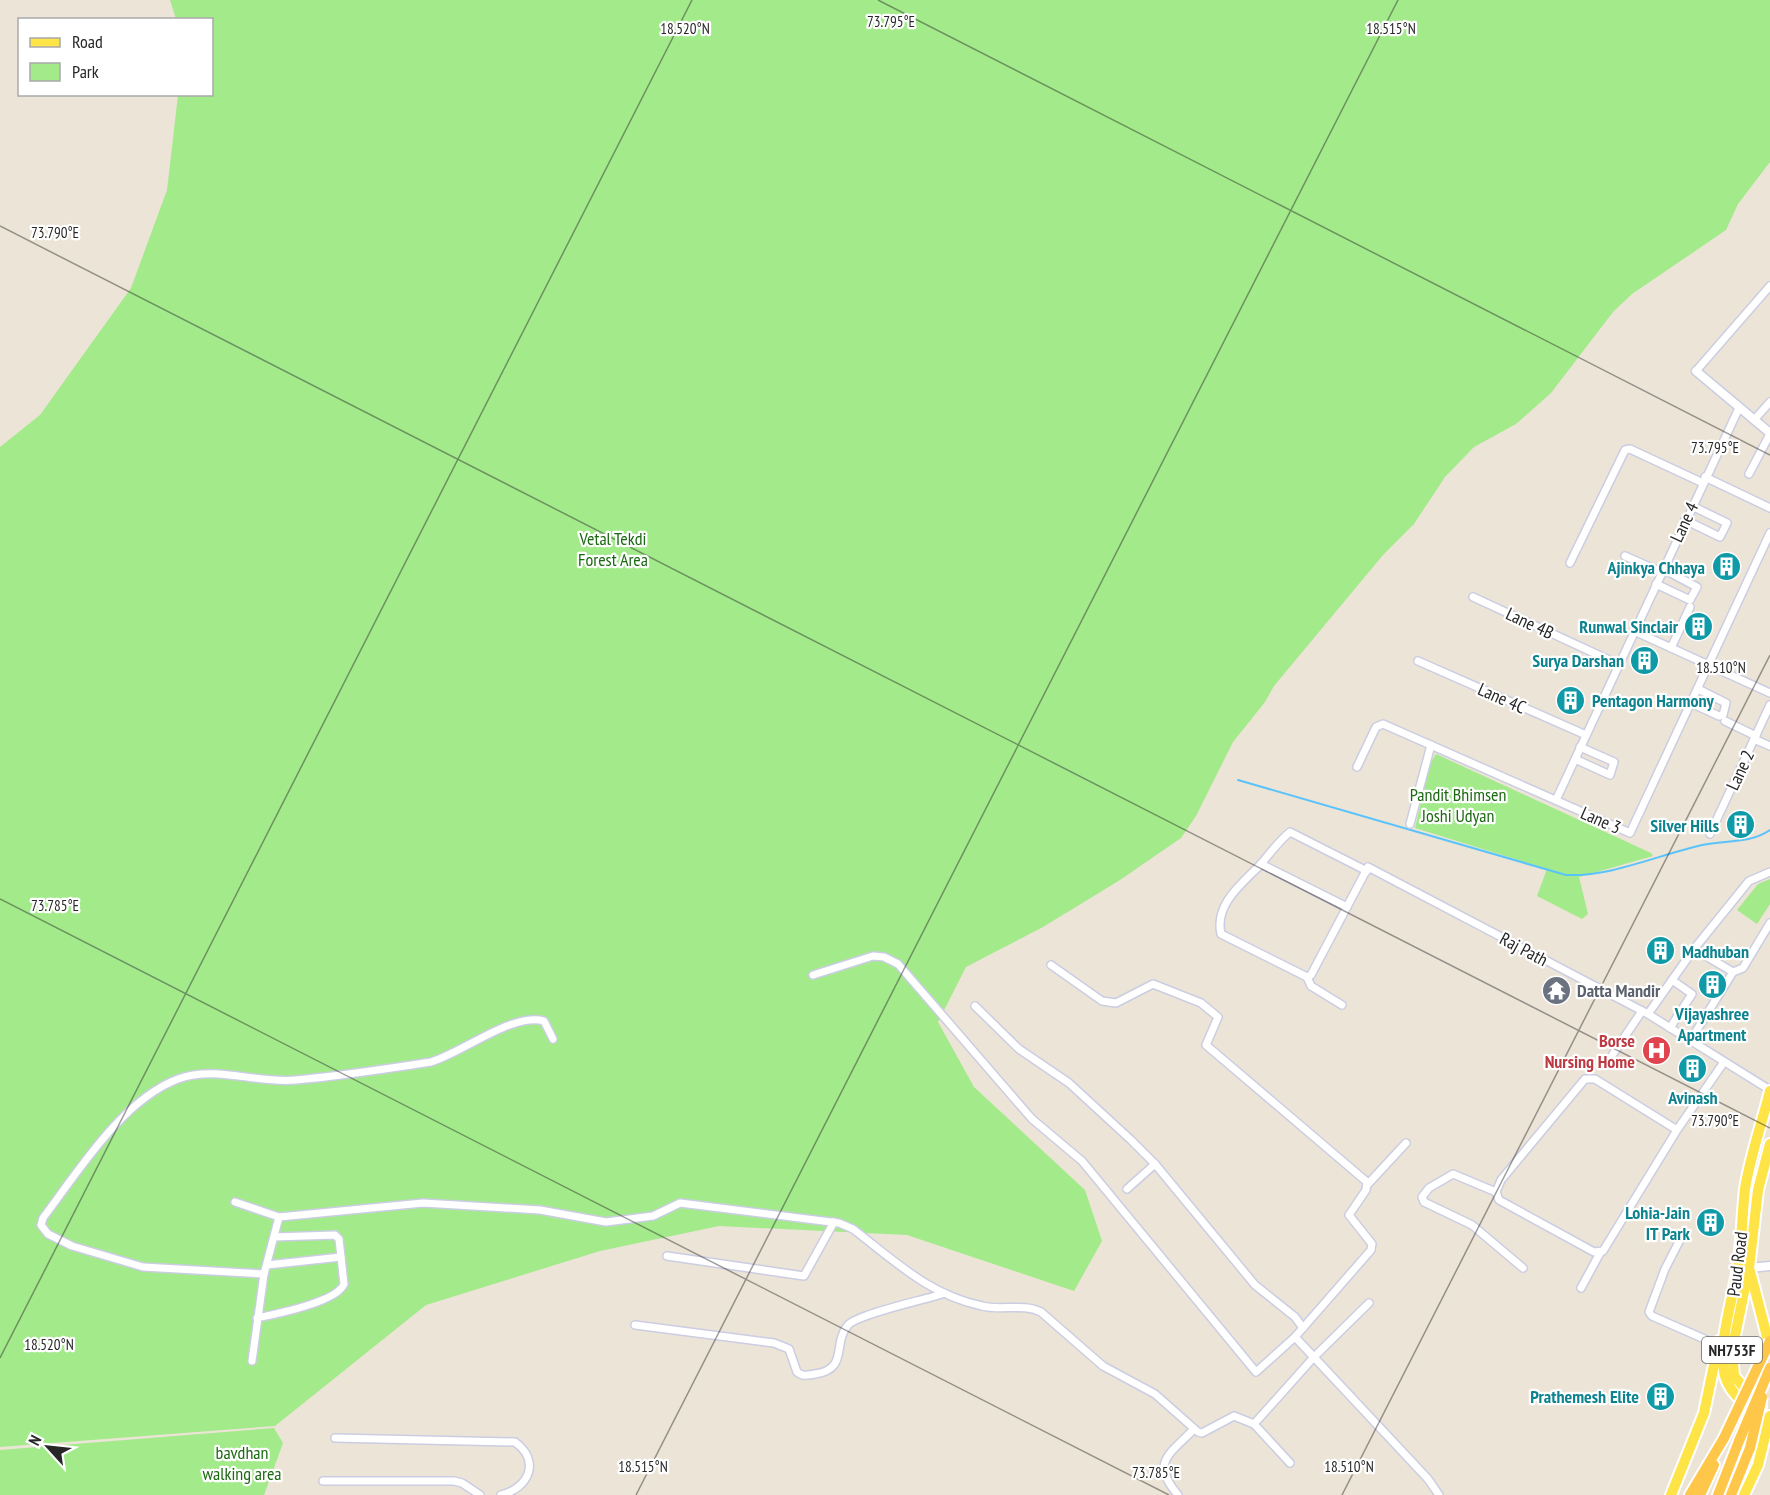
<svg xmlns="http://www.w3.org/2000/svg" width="1770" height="1495" viewBox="0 0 1770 1495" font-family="'PT Sans Narrow',sans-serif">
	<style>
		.green { fill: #a3ea8b }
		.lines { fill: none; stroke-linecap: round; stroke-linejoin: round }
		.stream { stroke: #5bc3fb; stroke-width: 2 }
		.minor-casing { stroke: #cbcde2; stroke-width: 10 }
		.tertiary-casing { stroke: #cbcde2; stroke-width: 11 }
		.primary-casing { stroke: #fff; stroke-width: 14 }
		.trunk-casing { stroke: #fff; stroke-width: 14 }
		.minor { stroke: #fff; stroke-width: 7 }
		.tertiary { stroke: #fff; stroke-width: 8 }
		.primary { stroke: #ffe447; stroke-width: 10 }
		.trunk { stroke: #ffc74a; stroke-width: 10 }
		.trunk-bridge-casing { stroke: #fff; stroke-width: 14; stroke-linecap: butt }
		.trunk-bridge { stroke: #ffc74a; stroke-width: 10 }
		.ticks { fill: none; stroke: #272727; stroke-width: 1.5; stroke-opacity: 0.45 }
		.labels { text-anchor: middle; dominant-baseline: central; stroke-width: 4.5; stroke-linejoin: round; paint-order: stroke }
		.shield { fill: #fff; stroke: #686868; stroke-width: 1.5 }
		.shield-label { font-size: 16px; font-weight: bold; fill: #272727 }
		.street-label { font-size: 18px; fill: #272727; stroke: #fff }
		.park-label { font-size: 18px; fill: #1b6911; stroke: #fff }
		.culture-label { font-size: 18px; font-weight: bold; fill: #0d838f; stroke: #fff; text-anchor: end }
		.worship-label { font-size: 18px; font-weight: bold; fill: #5b616d; stroke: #fff; text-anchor: start }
		.health-label { font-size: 18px; font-weight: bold; fill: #be3a42; stroke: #fff; text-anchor: end }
		.ticks-label { font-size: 15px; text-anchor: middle; fill: #272727; stroke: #fff; stroke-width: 4.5; stroke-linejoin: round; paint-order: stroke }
	</style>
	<rect width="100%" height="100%" fill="#ece4d6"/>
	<!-- green -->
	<g class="green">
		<polygon points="170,0 1770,0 1770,162 1738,204 1726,230 1632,294 1613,312 1551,393 1516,424 1474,447 1445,477 1414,524 1383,555 1274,686 1265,702 1233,742 1196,816 1181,838 1120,880 1043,927 966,967 938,1022 974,1087 1085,1190 1102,1241 1074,1291 907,1235 719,1226 600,1251 426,1305 275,1426 0,1447 0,447 40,415 131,288 167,190 178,95 212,94 212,20 176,19"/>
		<polygon points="1436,754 1651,853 1653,856 1579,877 1588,914 1582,919 1537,896 1547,869 1415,828 1430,764"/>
		<polygon points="1770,879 1770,904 1757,924 1737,910 1758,884"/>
		<polygon points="274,1428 283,1443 264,1495 0,1495 0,1450"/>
	</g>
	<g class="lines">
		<!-- stream -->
		<path class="stream" d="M 1238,780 L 1566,875 C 1611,877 1658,855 1702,845 C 1726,840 1749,844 1770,830"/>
		<defs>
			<g id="minor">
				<polyline points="1696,371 1770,286"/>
				<polyline points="1754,420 1770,402"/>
				<polyline points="1749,474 1770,434"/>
				<polyline points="1705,477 1770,508"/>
				<polyline points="1685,520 1720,537 1727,523 1692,506"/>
				<polyline points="1625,556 1661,572"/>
				<polyline points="1570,563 1625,450 1630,449 1703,483"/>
				<polyline points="1656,584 1690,600 1697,587 1663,569"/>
				<polyline points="1473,597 1618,664"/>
				<polyline points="1634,631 1770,693"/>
				<polyline points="1671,648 1690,607"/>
				<polyline points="1418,661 1586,735"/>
				<polyline points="1691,703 1719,716 1723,715 1726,703 1698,689"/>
				<polyline points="1725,721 1756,736"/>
				<polyline points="1754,739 1770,746"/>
				<polyline points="1575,759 1610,775 1614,762 1580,747"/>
				<polyline points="1357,767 1376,727 1383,724 1630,833 1770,533"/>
				<polyline points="1556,800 1739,408"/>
				<polyline points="1410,824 1431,745"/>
				<polyline points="1710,834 1770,705"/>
				<polyline points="1261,864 1347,907"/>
				<polyline points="1694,949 1733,972 1743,968 1770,923"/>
				<polyline points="1051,965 1102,1001 1116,1003 1153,984 1201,1003 1218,1017 1206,1045 1367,1182 1366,1190 1349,1215 1372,1244 1371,1250 1295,1337 1428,1479 1439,1495"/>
				<polyline points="813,975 873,956 884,957 898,964 1032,1119 1082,1161 1256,1372 1295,1337"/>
				<polyline points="1307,977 1311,975 1368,867 1648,1014 1770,1090"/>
				<path d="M 1307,977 L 1221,934 C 1214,904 1243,883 1261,864 C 1270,853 1279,841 1290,832 L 1367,871"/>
				<polyline points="1307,977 1311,986 1342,1005"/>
				<polyline points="975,1006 1019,1049 1069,1083 1131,1140 1155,1164 1255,1285 1295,1317 1303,1328"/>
				<polyline points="1648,1014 1694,949 1749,881 1770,872"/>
				<polyline points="1670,1028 1692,994 1672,980"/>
				<polyline points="1690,1041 1733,972"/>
				<polyline points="1611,1057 1642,1011"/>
				<polyline points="1677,1130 1595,1079 1585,1079 1501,1180 1496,1192 1499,1200 1594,1252 1603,1251 1677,1130 1724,1062"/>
				<polyline points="1368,1184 1406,1143"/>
				<polyline points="1127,1189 1155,1164"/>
				<polyline points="1496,1192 1453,1174 1429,1188 1422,1197 1424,1202 1472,1225 1523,1268"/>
				<path d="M 235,1202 L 279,1217 L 423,1203 L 540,1210 L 606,1222 L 653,1216 L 680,1203 L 839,1223 L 853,1229 C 896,1262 928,1294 982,1306 C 1002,1311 1023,1303 1041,1312 L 1103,1366 L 1155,1394 L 1198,1432 L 1202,1433 L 1234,1416 L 1254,1424"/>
				<path d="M 279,1217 L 264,1274 L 143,1267 L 72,1246 L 48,1234 L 41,1225 L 43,1218 C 78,1172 122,1100 178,1079 C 217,1065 256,1084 296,1080 C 341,1076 386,1069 431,1062 C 462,1053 513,1012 544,1021 L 553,1039"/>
				<polyline points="1684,1232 1665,1269 1649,1312 1652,1316 1718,1345"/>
				<polyline points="667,1256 804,1276 834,1222"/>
				<polyline points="267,1265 341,1257"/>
				<polyline points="1581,1288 1600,1253"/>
				<path d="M 257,1318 C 276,1314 337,1302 344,1284 L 339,1239 L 335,1235 L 274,1237"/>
				<path d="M 635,1325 L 774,1343 L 789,1349 L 797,1372 C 803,1377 808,1375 815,1374 C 849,1369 832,1344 848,1325 C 858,1314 924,1300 942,1294"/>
				<polyline points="252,1361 264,1274"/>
				<path d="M 335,1438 L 515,1442 C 541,1461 529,1488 501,1495"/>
				<polyline points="1290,1463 1254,1424 1314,1357 1369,1303"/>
				<polyline points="323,1481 454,1481 462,1483 480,1495"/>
				<path d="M 1178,1495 C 1150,1462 1169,1455 1194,1429"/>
			</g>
			<g id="tertiary">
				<polyline points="1696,371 1770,433"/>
				<polyline points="1749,1268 1770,1266"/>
			</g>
			<g id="primary">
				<path d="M 1770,1091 C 1762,1123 1750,1157 1745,1189 C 1742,1215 1742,1242 1738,1267 C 1733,1299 1717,1345 1725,1376 C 1730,1395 1754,1413 1770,1421"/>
				<polyline points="1750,1271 1770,1348"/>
				<polyline points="1761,1407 1734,1376 1732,1350 1749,1268 1758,1190 1770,1144"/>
				<polyline points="1671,1495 1704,1413 1719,1341"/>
				<polyline points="1744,1495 1758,1465 1770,1416"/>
			</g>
			<g id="trunk">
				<polyline points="1690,1495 1724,1438"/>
				<polyline points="1700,1495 1714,1465"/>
				<polyline points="1718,1495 1739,1441"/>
				<polyline points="1731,1495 1750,1448"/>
			</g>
		</defs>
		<!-- minor casing -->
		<use href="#minor" class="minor-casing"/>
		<!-- tertiary casing -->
		<use href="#tertiary" class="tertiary-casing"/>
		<!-- primary casing -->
		<use href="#primary" class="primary-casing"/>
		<!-- trunk casing -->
		<use href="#trunk" class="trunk-casing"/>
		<!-- minor -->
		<use href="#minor" class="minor"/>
		<!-- tertiary -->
		<use href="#tertiary" class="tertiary"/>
		<!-- primary -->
		<use href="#primary" class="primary"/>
		<!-- trunk -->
		<use href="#trunk" class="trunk"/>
		<defs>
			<g id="trunk-bridge">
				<polyline points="1724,1438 1770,1341"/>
				<polyline points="1739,1441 1770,1368"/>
				<polyline points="1750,1448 1762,1397"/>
			</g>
		</defs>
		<!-- trunk-bridge casing -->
		<use href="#trunk-bridge" class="trunk-bridge-casing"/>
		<!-- trunk-bridge -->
		<use href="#trunk-bridge" class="trunk-bridge"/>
	</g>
	<!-- ticks -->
	<path class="ticks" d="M 878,0 L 1770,455M 0,226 L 1770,1128M 0,899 L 1169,1495M 0,1358 L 692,0M 636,1495 L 1398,0M 1342,1495 L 1770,655"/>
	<!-- icons -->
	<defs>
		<symbol id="building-disc" viewBox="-11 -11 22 22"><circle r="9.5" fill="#0f9aa8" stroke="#fff"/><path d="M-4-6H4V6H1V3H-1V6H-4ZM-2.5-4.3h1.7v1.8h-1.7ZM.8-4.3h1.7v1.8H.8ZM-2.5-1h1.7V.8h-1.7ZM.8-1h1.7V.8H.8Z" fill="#fff"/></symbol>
		<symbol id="temple-disc" viewBox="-11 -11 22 22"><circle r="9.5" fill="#6b7280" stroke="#fff"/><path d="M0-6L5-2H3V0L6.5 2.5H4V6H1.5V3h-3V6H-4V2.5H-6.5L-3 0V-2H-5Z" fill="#fff"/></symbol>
		<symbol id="hospital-disc" viewBox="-11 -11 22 22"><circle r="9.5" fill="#e0444e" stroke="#fff"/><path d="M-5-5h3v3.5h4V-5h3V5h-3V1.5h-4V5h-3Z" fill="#fff"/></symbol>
	</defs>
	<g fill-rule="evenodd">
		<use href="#building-disc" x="1710" y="550" width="33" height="33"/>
		<use href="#building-disc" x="1682" y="610" width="33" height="33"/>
		<use href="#building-disc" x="1628" y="644" width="33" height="33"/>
		<use href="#building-disc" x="1554" y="684" width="33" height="33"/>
		<use href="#building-disc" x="1724" y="808" width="33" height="33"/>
		<use href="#building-disc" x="1644" y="934" width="33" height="33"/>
		<use href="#building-disc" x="1696" y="968" width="33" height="33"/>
		<use href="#temple-disc" x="1540" y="974" width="33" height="33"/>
		<use href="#hospital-disc" x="1640" y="1034" width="33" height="33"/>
		<use href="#building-disc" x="1676" y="1052" width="33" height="33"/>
		<use href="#building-disc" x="1694" y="1206" width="33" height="33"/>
		<use href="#building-disc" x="1644" y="1380" width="33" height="33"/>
	</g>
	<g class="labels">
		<!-- shield labels -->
		<rect class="shield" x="1702" y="1337" width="60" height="26" rx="4.5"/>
		<g class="shield-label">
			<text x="1732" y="1350">NH753F</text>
		</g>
		<!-- street labels -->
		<g class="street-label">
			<text transform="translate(1684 522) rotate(-65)">Lane 4</text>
			<text transform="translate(1530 623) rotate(25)">Lane 4B</text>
			<text transform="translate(1502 698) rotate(24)">Lane 4C</text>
			<text transform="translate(1740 770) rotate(-65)">Lane 2</text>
			<text transform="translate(1601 820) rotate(24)">Lane 3</text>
			<text transform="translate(1524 949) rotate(28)">Raj Path</text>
			<text transform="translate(1737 1264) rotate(-83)">Paud Road</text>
		</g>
		<!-- park labels -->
		<g class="park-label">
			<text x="613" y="538">Vetal Tekdi<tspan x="613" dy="21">Forest Area</tspan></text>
			<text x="1458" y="794">Pandit Bhimsen<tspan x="1458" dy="21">Joshi Udyan</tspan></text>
			<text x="242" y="1452">bavdhan<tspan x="242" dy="21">walking area</tspan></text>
		</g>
		<!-- culture labels -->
		<g class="culture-label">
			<text x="1705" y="567">Ajinkya Chhaya</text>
			<text x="1678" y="626">Runwal Sinclair</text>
			<text x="1624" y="660">Surya Darshan</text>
			<text x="1592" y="700" text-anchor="start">Pentagon Harmony</text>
			<text x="1719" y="825">Silver Hills</text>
			<text x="1682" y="951" text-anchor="start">Madhuban</text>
			<text x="1712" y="1013" text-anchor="middle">Vijayashree<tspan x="1712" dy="21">Apartment</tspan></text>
			<text x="1693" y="1097" text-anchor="middle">Avinash</text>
			<text x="1690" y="1212">Lohia-Jain<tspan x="1690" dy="21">IT Park</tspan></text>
			<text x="1639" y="1396">Prathemesh Elite</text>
		</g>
		<!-- worship labels -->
		<g class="worship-label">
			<text x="1577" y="990">Datta Mandir</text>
		</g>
		<!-- health labels -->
		<g class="health-label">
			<text x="1635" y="1040">Borse<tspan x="1635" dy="21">Nursing Home</tspan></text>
		</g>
	</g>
	<g class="ticks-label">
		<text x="891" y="27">73.795°E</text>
		<text x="685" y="34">18.520°N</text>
		<text x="1391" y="34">18.515°N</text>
		<text x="55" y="238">73.790°E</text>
		<text x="1715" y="453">73.795°E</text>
		<text x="1721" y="673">18.510°N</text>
		<text x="55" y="911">73.785°E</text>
		<text x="1715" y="1126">73.790°E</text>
		<text x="49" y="1350">18.520°N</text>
		<text x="643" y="1472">18.515°N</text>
		<text x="1349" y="1472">18.510°N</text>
		<text x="1156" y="1478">73.785°E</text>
	</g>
	<!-- legend -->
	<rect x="18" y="18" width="195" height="78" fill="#ffffff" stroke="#a9a9a9" stroke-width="1.5"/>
	<rect x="30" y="38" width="30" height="9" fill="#ffe447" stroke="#a9a9a9" stroke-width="1.5"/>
	<text x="72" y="48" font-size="18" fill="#272727">Road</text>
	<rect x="30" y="63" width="30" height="18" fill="#a3ea8b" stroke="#a9a9a9" stroke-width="1.5"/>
	<text x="72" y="78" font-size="18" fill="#272727">Park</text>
	<!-- north arrow -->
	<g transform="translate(48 1447) rotate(297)" stroke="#ffffff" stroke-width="4.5" paint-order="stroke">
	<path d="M0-4.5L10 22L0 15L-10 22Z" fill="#272727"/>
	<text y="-9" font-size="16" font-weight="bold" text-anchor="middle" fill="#272727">N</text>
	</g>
</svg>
